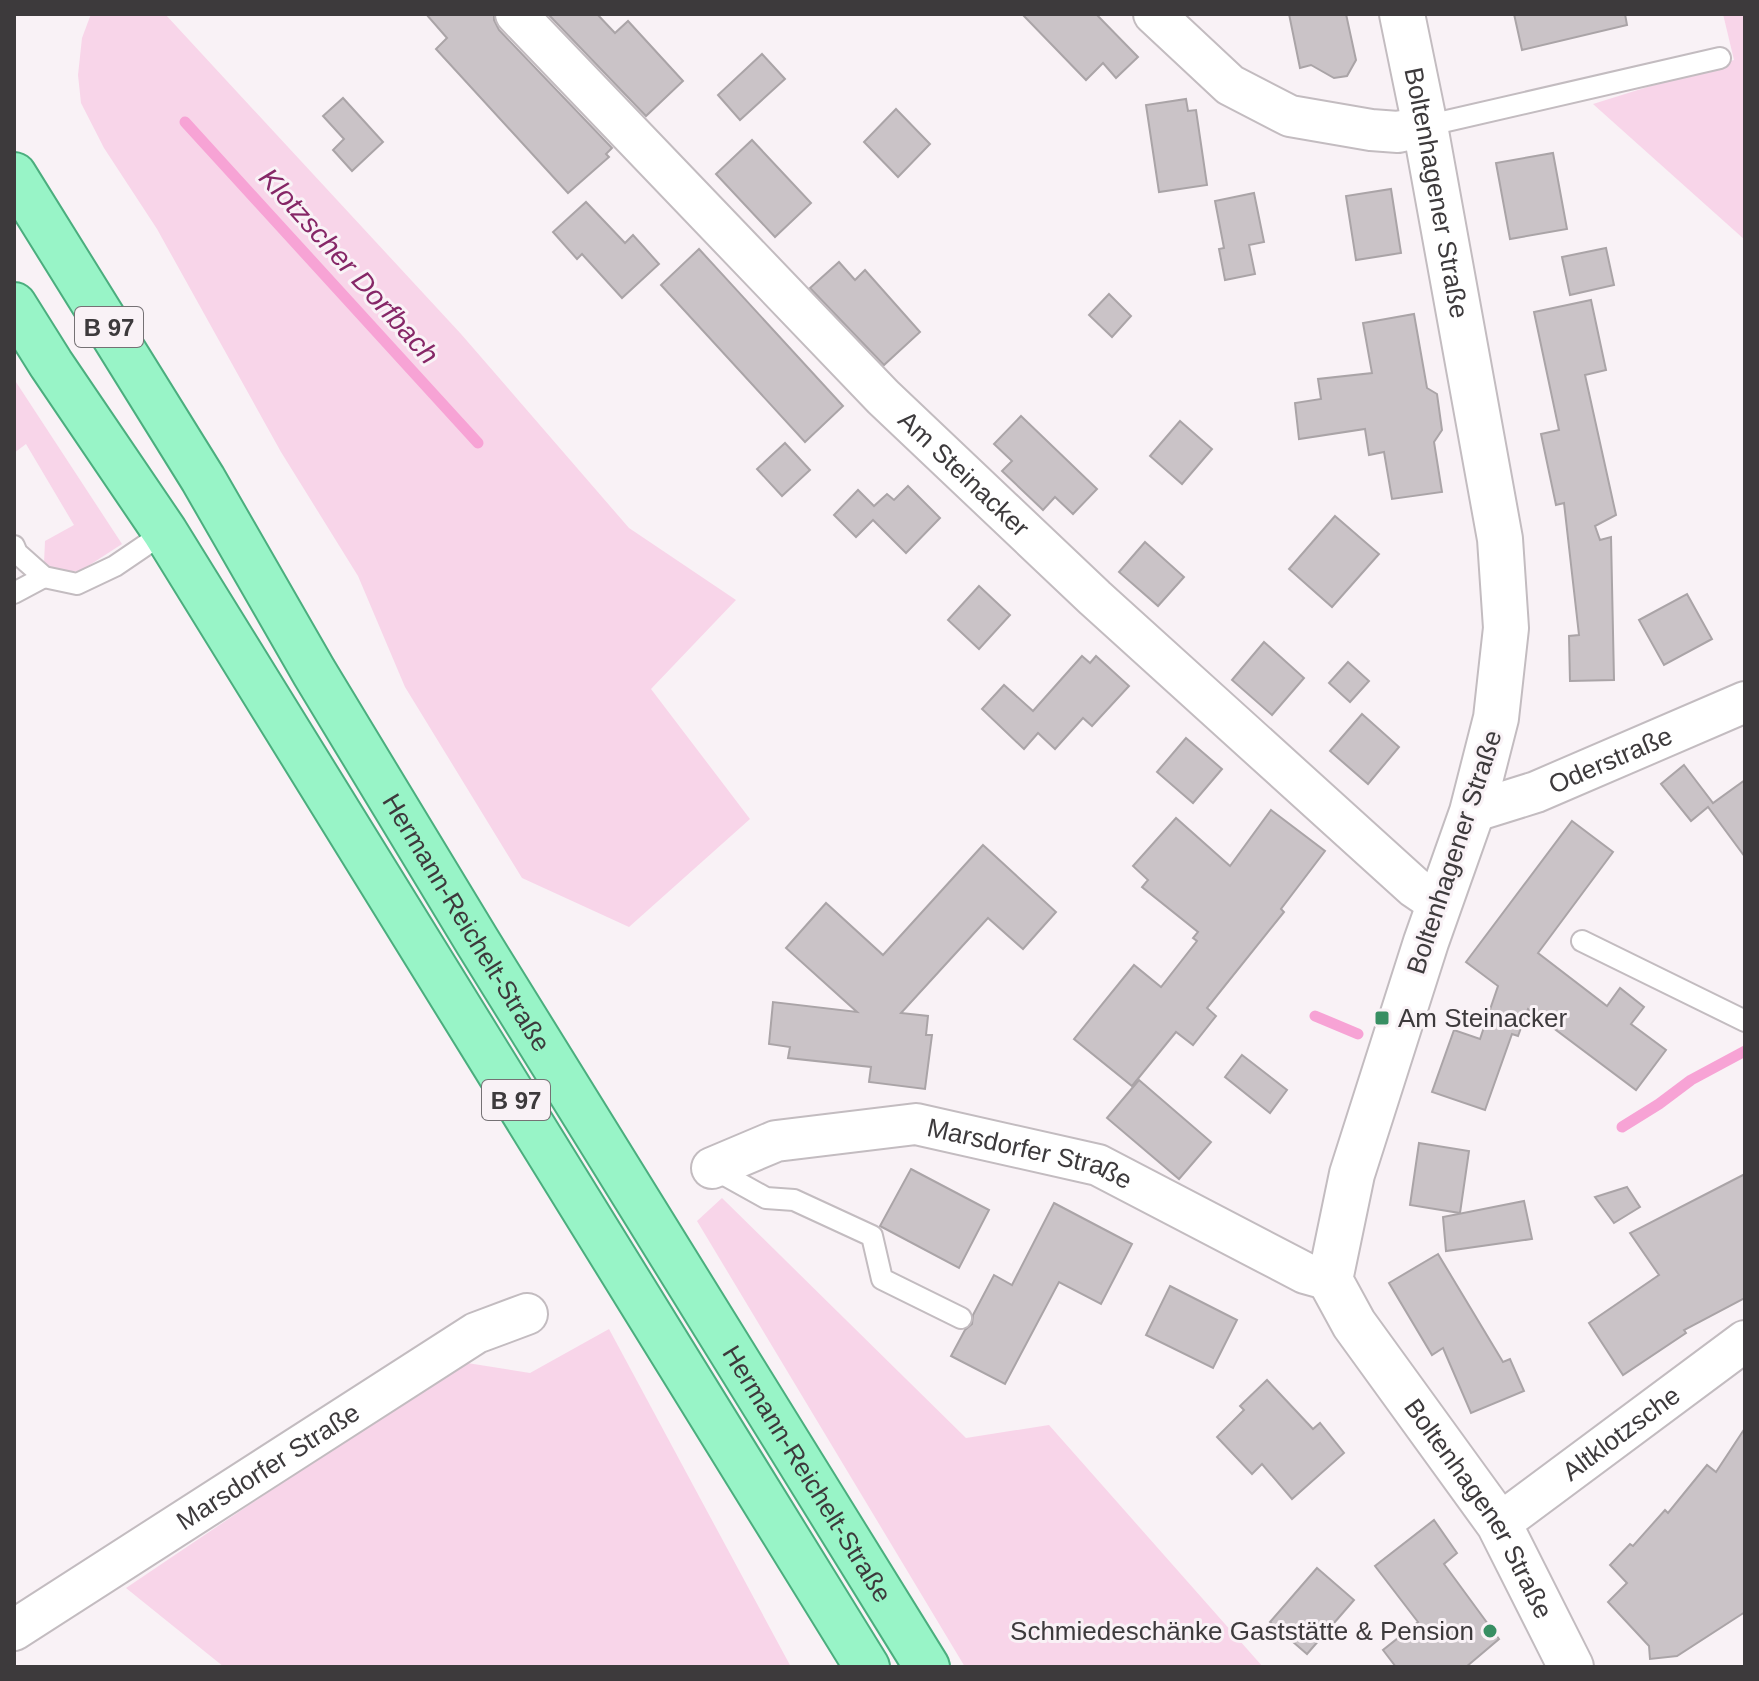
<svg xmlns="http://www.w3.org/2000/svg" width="1759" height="1681" viewBox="0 0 1759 1681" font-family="Helvetica,sans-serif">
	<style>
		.green { fill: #f8d5e9 }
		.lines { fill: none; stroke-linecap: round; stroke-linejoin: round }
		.stream { stroke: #f7a3d5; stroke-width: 11 }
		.building { fill: #cac3c7; stroke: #aaa4a7; stroke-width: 2 }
		.service-casing { stroke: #c3bcc0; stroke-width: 24 }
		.minor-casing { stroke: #c3bcc0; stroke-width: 44 }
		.tertiary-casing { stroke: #c3bcc0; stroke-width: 48 }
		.primary-casing { stroke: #4bae7e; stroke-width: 48 }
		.service { stroke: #fff; stroke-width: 20 }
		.minor { stroke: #fff; stroke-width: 40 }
		.tertiary { stroke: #fff; stroke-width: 44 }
		.primary { stroke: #98f4c7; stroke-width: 44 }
		.poi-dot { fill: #388f63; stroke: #f9f2f6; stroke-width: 3 }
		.labels { text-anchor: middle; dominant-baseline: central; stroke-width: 6; stroke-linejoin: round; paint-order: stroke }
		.shield { fill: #f9f2f6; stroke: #757174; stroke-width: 2 }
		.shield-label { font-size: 24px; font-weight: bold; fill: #3d3a3c }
		.street-label { font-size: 26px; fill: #3d3a3c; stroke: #f9f2f6 }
		.poi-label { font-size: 26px; fill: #3d3a3c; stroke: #f9f2f6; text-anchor: start }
		.water-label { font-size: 28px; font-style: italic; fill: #862767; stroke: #f9f2f6 }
	</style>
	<rect width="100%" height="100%" fill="#f9f2f6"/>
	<!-- green -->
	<g class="green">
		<polygon points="91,14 165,14 461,334 629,528 736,600 651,689 750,819 629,927 522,878 405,687 358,576 281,452 157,229 104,148 81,103 78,75 82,38"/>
		<polygon points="1723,14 1745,14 1745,240 1593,104 1734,60"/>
		<polygon points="14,379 122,544 82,570 63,574 44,563 45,541 74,525 26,444 14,453"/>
		<polygon points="722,1198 966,1438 1049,1425 1263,1667 965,1667 697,1221"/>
		<polygon points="609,1329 791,1667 224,1667 126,1588 461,1362 530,1373"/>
	</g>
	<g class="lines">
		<!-- stream -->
		<g class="stream">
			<polyline points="185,122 478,443"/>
			<polyline points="1315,1016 1358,1034"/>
			<polyline points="1622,1127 1659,1104 1691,1080 1745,1051"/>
		</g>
	</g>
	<!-- building -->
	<g class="building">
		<polygon points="426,14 494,14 494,20 499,30 612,148 606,154 609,157 568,193 436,49 447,38"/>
		<polygon points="548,14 597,14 615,33 628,21 683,81 646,116"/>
		<polygon points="1022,14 1096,14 1138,57 1116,78 1103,63 1086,80"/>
		<polygon points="1289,14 1346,14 1356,60 1347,76 1334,78 1311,65 1300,68"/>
		<polygon points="1514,14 1625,14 1627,25 1522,50"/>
		<polygon points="762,54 785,79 740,120 718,95"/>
		<polygon points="343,98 383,142 352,171 333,150 344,139 323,116"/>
		<polygon points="1186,99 1188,111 1196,110 1207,185 1159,192 1146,105"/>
		<polygon points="896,109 930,144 898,177 864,142"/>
		<polygon points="752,140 811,203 775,237 716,174"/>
		<polygon points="1553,153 1567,229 1510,239 1496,163"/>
		<polygon points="1391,189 1401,253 1356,260 1346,196"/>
		<polygon points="1254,193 1264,242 1249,245 1255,274 1225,280 1219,249 1224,248 1215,201"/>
		<polygon points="586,202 625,243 633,235 659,264 622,298 582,254 577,259 553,232"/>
		<polygon points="1606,248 1614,285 1570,295 1562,257"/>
		<polygon points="699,249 843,406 805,442 661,285"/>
		<polygon points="839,262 855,280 865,270 920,332 884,365 810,288"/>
		<polygon points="1109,294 1131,316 1112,337 1089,315"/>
		<polygon points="1591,300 1606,370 1585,375 1616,515 1595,526 1600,540 1611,537 1614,680 1570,681 1569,636 1579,635 1564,503 1556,505 1541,434 1559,430 1534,312"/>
		<polygon points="1414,314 1427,388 1437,394 1442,430 1434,442 1442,492 1392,499 1384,452 1369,455 1365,429 1299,439 1295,403 1321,399 1318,379 1372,373 1363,323"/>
		<polygon points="1021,416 1097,489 1073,514 1055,497 1043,510 1002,471 1012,461 994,444"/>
		<polygon points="1180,421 1212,449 1182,484 1150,456"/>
		<polygon points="785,443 810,470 782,496 757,469"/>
		<polygon points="908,486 940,518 906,553 873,520 856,537 834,515 858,490 874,506 887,494 894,500"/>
		<polygon points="1335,516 1379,554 1332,607 1289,569"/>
		<polygon points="1145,542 1184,577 1158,606 1119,572"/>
		<polygon points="979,586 1010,615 979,649 948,620"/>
		<polygon points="1687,594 1712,639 1664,665 1639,620"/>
		<polygon points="1264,642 1304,678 1272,715 1232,680"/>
		<polygon points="1082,656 1090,663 1096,656 1129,686 1092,726 1083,718 1055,749 1038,733 1024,749 982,709 1004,685 1033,711"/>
		<polygon points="1348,662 1369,681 1350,702 1329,683"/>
		<polygon points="1362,714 1399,747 1368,784 1330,751"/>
		<polygon points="1186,738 1222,769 1193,803 1157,772"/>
		<polygon points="1684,765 1713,803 1745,780 1745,857 1708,807 1691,821 1661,784"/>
		<polygon points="1271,810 1325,851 1281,909 1284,912 1207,1008 1216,1016 1193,1045 1176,1032 1132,1086 1074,1039 1134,965 1161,987 1197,941 1193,938 1198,932 1142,887 1148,880 1133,866 1176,818 1230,866"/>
		<polygon points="1572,821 1613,852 1538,953 1607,1006 1620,988 1644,1007 1631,1024 1666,1050 1636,1090 1528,1009 1518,1036 1512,1034 1485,1110 1432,1092 1454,1030 1480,1039 1498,986 1466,962"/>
		<polygon points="983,845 1056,912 1023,949 988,918 901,1013 928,1016 926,1035 932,1035 925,1089 869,1082 871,1067 788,1058 790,1047 769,1044 773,1002 857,1012 786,948 826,903 883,955"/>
		<polygon points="1242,1055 1287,1090 1270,1113 1225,1077"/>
		<polygon points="1139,1080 1211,1142 1179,1179 1107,1118"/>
		<polygon points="1419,1143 1469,1151 1460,1213 1410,1205"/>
		<polygon points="911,1169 989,1210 959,1268 880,1226"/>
		<polygon points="1745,1174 1745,1298 1684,1330 1686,1333 1623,1375 1589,1323 1659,1275 1630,1233"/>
		<polygon points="1627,1187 1640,1207 1614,1223 1595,1197"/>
		<polygon points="1524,1201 1532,1239 1446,1251 1443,1217"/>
		<polygon points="1054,1203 1132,1244 1101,1304 1059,1282 1005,1384 951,1356 965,1330 972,1324 973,1315 994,1275 1012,1285"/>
		<polygon points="1438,1254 1503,1362 1510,1359 1524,1391 1471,1413 1443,1348 1432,1355 1389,1283"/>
		<polygon points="1170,1286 1237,1320 1213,1368 1146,1335"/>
		<polygon points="1267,1380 1313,1429 1320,1423 1344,1453 1292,1499 1262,1464 1252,1474 1217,1437 1244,1410 1240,1406"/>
		<polygon points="1745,1428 1745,1612 1677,1656 1650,1659 1649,1646 1608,1602 1627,1583 1610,1565 1630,1544 1633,1546 1665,1510 1668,1513 1707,1465 1716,1472"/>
		<polygon points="1434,1520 1457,1553 1444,1564 1499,1639 1466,1667 1396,1667 1383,1650 1418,1622 1375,1566"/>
		<polygon points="1317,1568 1354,1600 1307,1654 1270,1622"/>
	</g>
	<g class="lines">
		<defs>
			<g id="service">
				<polyline points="1425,126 1720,58"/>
				<polyline points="14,546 17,553 44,577 77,584 115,566 165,532"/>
				<polyline points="14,593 44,577"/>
				<polyline points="1582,941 1745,1021"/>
				<polyline points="712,1168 766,1198 794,1200 872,1236 882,1279 961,1318"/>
			</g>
			<g id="minor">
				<path id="s1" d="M 516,14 L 883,397 L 1095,598 L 1414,887 L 1439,904"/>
				<polyline points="1154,14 1230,85 1290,116 1371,130 1398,132 1425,126"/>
				<path id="s2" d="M 1472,812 L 1536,792 L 1745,702"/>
				<path id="s3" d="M 712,1168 L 776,1141 L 916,1124 L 1098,1165 L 1305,1273 L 1330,1280"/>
				<path id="s4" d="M 1499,1524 L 1745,1341"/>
				<path id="s5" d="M 14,1630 L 476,1333 L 527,1314"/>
			</g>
			<g id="tertiary">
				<path id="s6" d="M 1402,14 L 1425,126 L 1500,539 L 1506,628 L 1496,718 L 1472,812 L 1426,942 L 1352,1174 L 1330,1280 L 1354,1324 L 1499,1524 L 1571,1667"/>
			</g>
			<g id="primary">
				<path id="s7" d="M 14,175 L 203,479 L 314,672 L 477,941 L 927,1667"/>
				<polyline points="14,305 51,364 165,532 867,1667"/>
			</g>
		</defs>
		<!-- service casing -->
		<use href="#service" class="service-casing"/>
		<!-- minor casing -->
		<use href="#minor" class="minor-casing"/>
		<!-- tertiary casing -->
		<use href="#tertiary" class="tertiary-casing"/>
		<!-- primary casing -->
		<use href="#primary" class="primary-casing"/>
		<!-- service -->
		<use href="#service" class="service"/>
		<!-- minor -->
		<use href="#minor" class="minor"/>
		<!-- tertiary -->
		<use href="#tertiary" class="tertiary"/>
		<!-- primary -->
		<use href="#primary" class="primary"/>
	</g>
	<!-- markers -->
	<g class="poi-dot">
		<rect x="1374" y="1010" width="16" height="16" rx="4"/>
		<circle cx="1490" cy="1631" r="8"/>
	</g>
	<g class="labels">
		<!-- shield labels -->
		<g class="shield">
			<rect x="75" y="307" width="68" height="40" rx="6"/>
			<rect x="482" y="1080" width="68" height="40" rx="6"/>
		</g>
		<g class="shield-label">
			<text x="109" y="327">B 97</text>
			<text x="516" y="1100">B 97</text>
		</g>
		<!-- street labels -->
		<g class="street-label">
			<text stroke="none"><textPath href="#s6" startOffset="182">Boltenhagener Straße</textPath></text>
			<text stroke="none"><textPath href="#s1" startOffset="642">Am Steinacker</textPath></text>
			<text stroke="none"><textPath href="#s2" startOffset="148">Oderstraße</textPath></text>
			<text transform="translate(1454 852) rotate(-72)">Boltenhagener Straße</text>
			<text stroke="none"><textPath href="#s7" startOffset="874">Hermann-Reichelt-Straße</textPath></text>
			<text stroke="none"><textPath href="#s3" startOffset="328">Marsdorfer Straße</textPath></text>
			<text stroke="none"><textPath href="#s4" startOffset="152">Altklotzsche</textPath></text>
			<text stroke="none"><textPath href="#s5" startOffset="302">Marsdorfer Straße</textPath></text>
			<text stroke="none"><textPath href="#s7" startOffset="1522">Hermann-Reichelt-Straße</textPath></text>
			<text stroke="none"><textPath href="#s6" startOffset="1574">Boltenhagener Straße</textPath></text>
		</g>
		<!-- poi labels -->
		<g class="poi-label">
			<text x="1398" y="1018">Am Steinacker</text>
			<text x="1474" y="1631" text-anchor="end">Schmiedeschänke Gaststätte &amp; Pension</text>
		</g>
		<!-- water labels -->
		<g class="water-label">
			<text transform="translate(349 266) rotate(48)">Klotzscher Dorfbach</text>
		</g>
	</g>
	<!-- border -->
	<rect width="1759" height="1681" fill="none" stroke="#3d3a3c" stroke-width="32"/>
</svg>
